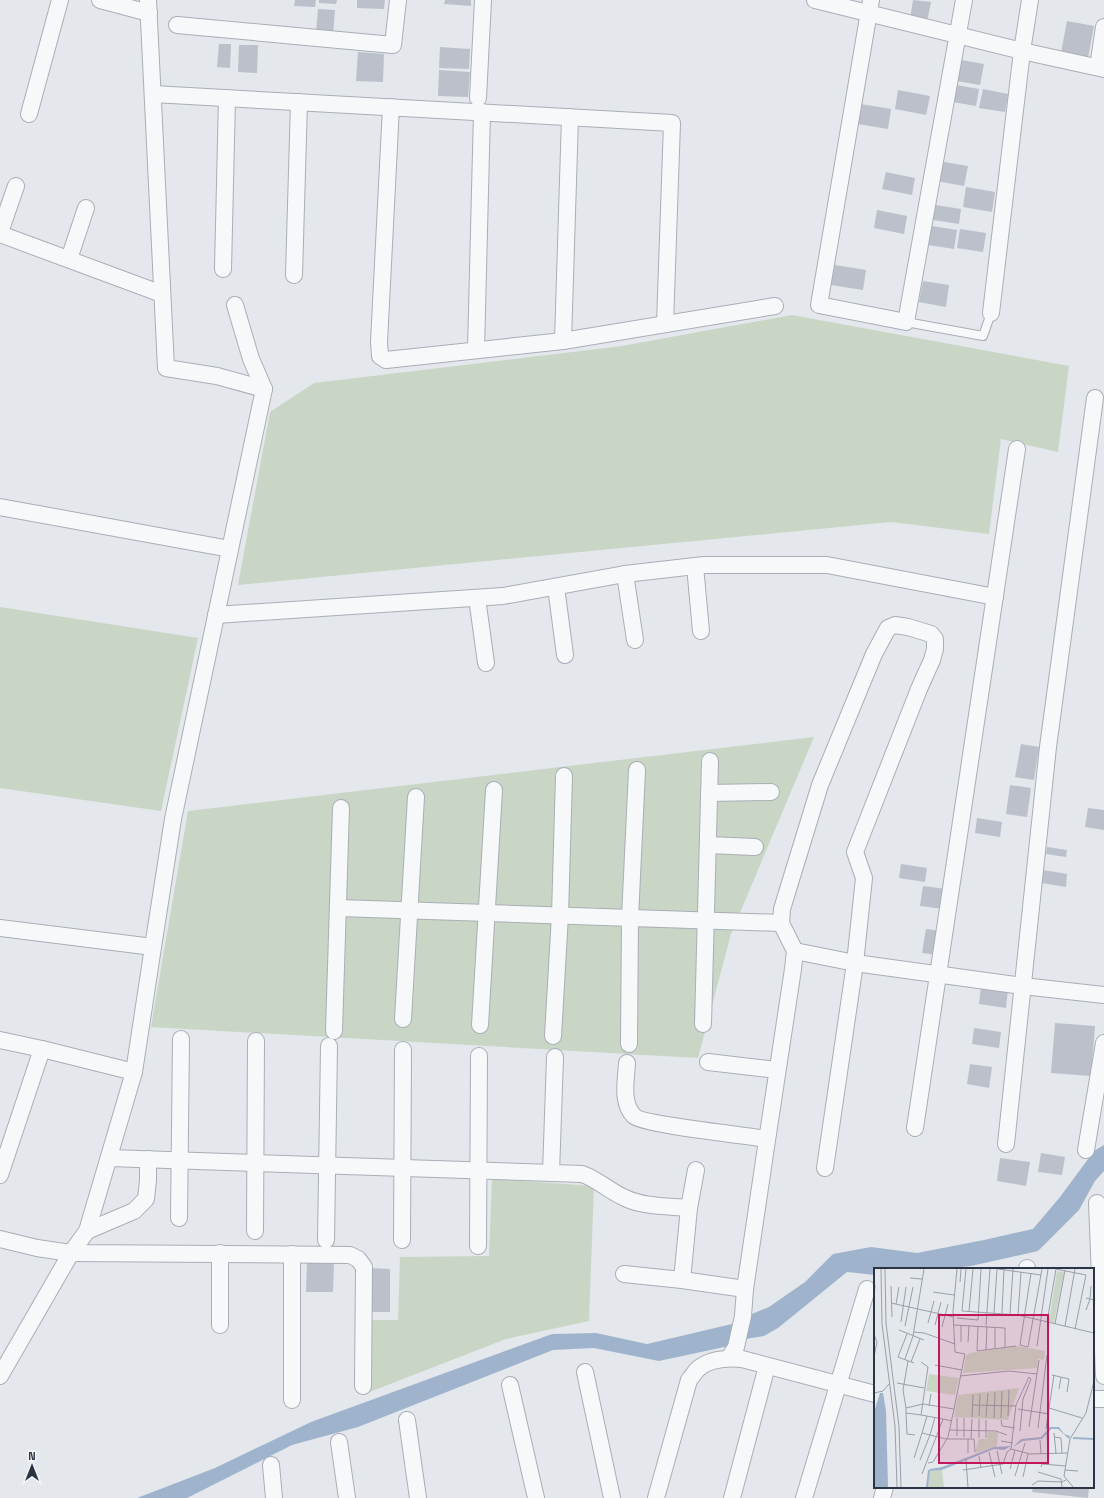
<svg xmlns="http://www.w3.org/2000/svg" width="1104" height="1498" viewBox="0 0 1104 1498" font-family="'Space Grotesk',sans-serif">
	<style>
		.green { fill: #c9d6c5 }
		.water { fill: #9fb4cc }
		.building { fill: #bbc0ca }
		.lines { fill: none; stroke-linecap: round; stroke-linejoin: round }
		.service-casing { stroke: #a9aeb7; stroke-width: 10 }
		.minor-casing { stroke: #a9aeb7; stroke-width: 18 }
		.service { stroke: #f7f8fa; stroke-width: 8 }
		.minor { stroke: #f7f8fa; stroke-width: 16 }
		.inset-river { fill: none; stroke: #9fb4cc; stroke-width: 2 }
		.inset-road { fill: none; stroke: #9a9fa9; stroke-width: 1 }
		.view { fill: #c2185b; fill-opacity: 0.15; stroke: #c2185b; stroke-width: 2 }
		.inset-edge { fill: none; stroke: #2b3445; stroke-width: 2 }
	</style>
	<rect width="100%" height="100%" fill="#e4e7ec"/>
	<!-- green -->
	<g class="green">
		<polygon points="792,315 1069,366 1058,452 1001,439 989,534 891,522 238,585 270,412 314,383 622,346"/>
		<polygon points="0,607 198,638 161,811 0,788"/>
		<polygon points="814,737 731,934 698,1058 151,1027 188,811"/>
		<polygon points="492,1179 594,1186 589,1321 506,1339 367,1393 369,1320 398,1320 400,1257 489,1256"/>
	</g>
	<!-- water -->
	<g class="water">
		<polygon points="1104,1145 1104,1171 1095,1181 1079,1210 1038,1251 971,1266 943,1269 875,1269 875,1275 847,1272 778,1328 764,1336 745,1339 747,1316 769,1307 805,1282 833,1254 871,1247 917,1253 984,1240 1033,1229 1060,1197 1094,1151"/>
		<polygon points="732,1324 729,1346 659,1361 594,1348 553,1350 358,1427 292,1445 187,1498 137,1498 215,1468 311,1422 552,1334 596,1333 647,1344"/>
	</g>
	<!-- building -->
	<g class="building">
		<polygon points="295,0 316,0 315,7 294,6"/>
		<polygon points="319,0 337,0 336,4 319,3"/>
		<polygon points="357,0 385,0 384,9 357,8"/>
		<polygon points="445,0 471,0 471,6 444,4"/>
		<polygon points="913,0 931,2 927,22 910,19"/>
		<polygon points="318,9 335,10 333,34 316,33"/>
		<polygon points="1067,21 1094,26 1088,58 1061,53"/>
		<polygon points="219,44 231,44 230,68 217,67"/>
		<polygon points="239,45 258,45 257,73 238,72"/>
		<polygon points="440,47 470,49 469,69 439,68"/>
		<polygon points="358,52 384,54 383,82 356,81"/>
		<polygon points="961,60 984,64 980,85 957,81"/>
		<polygon points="439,70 470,72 468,97 438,96"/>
		<polygon points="956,85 979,89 976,106 953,102"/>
		<polygon points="983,89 1008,94 1005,112 979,108"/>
		<polygon points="898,90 930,96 926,115 895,109"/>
		<polygon points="861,104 891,109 888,129 858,124"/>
		<polygon points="939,161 968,166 964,186 936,181"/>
		<polygon points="886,172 915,178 912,195 882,189"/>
		<polygon points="966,187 995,192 992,212 963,207"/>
		<polygon points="936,205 961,209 959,224 933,220"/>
		<polygon points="877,210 907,216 904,234 874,228"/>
		<polygon points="932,226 957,230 954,249 928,245"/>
		<polygon points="960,229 986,233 983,252 957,248"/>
		<polygon points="835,265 866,270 863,290 831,285"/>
		<polygon points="923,281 949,285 946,307 919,302"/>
		<polygon points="1021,744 1039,747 1034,780 1015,777"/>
		<polygon points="1010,785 1031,788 1027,817 1006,814"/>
		<polygon points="1088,808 1104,810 1104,830 1085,827"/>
		<polygon points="977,818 1002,822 1000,837 975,833"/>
		<polygon points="1047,847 1067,850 1066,857 1046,854"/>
		<polygon points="901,864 927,868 925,882 899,878"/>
		<polygon points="1043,870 1067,874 1066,887 1042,883"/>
		<polygon points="923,886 946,889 943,909 920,906"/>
		<polygon points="926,929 942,931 939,955 922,953"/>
		<polygon points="981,986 1008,989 1006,1008 979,1004"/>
		<polygon points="1055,1023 1095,1026 1091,1076 1051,1073"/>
		<polygon points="974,1028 1001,1032 999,1048 972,1044"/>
		<polygon points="970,1064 992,1067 989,1088 967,1084"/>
		<polygon points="1041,1153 1065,1157 1062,1175 1038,1172"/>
		<polygon points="1000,1158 1030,1162 1026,1186 997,1181"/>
		<polygon points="307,1262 334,1262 333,1292 306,1292"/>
		<polygon points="369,1268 390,1269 390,1312 368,1312"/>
		<polygon points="1033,1487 1089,1487 1088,1498 1032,1492"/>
	</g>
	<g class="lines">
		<defs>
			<polyline id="service" points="906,322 983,336 991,313"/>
			<g id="minor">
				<polyline points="100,0 149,13"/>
				<polyline points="815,0 1022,51 1104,69"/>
				<polyline points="871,0 819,305 906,322 964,0"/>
				<polyline points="177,25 393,45 398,0"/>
				<polyline points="1098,67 1104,27"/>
				<polyline points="153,94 672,123 665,324"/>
				<polyline points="478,98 483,0"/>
				<polyline points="391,107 379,342 380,356 386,360 563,341 775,306"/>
				<polyline points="29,114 60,0"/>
				<polyline points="0,232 16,186"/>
				<polyline points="0,234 162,294"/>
				<polyline points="69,259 86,208"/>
				<polyline points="223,269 227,98"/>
				<polyline points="294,275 299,102"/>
				<polyline points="235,305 251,359 264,389"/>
				<polyline points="991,313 1022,51 1030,0"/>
				<polyline points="563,341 570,117"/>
				<polyline points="476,350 482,112"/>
				<polyline points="0,507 230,549"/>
				<polyline points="695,566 701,631"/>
				<polyline points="625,574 635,640"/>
				<polyline points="556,587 565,655"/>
				<polyline points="477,598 486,663"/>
				<polyline points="216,615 503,596 625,574 704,565 827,565 995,597"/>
				<polyline points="709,793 771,792"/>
				<polyline points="708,845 755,847"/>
				<polyline points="339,908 781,923"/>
				<polyline points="0,928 153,947 173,819 264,389 217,376 166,368 148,0"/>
				<polyline points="795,951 855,963 1023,986 1104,995"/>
				<polyline points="403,1019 416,797"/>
				<polyline points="703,1024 710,761"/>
				<polyline points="480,1025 494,790"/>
				<polyline points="334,1031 341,808"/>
				<polyline points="553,1036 560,915 564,776"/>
				<polyline points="0,1040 42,1049"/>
				<polyline points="629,1044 630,918 637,770"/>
				<polyline points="708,1062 777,1070"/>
				<path d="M 627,1063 C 626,1081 621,1103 634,1116 C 641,1124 749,1136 767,1139"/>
				<polyline points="915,1128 1017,449"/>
				<polyline points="1006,1144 1048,747 1095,398"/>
				<polyline points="1086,1150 1104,1043"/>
				<path d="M 109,1158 L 582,1174 C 599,1180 609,1191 625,1198 C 644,1207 668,1206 689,1208"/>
				<polyline points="551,1173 555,1057"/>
				<polyline points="0,1175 42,1049 134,1072"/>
				<polyline points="1097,1203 1104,1376"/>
				<polyline points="179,1218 181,1039"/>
				<polyline points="87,1231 108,1222 134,1211 146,1199 148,1180 148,1159"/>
				<polyline points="255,1231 256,1041"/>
				<polyline points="0,1239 37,1248 71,1253 350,1255 358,1259 364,1267 363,1386"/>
				<polyline points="326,1240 329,1046"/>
				<polyline points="402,1240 403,1050"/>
				<polyline points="478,1246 479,1056"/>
				<polyline points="220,1253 220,1325"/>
				<polyline points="292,1254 292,1400"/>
				<polyline points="1027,1268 1027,1269"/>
				<polyline points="624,1274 682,1280 745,1289"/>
				<polyline points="682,1280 689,1208 696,1170"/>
				<polyline points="729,1358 736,1347 743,1316 745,1289 766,1147 793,969 795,951 781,923 782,909 820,785 874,654 888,628 895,625 908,627 931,634 935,639 935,649 932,660 919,689 855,852 864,878 855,963 825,1168"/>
				<polyline points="585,1372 612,1498"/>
				<polyline points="0,1376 71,1253 87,1231 134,1072 153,947"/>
				<polyline points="510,1385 536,1498"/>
				<polyline points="1093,1399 1104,1399"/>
				<polyline points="407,1420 418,1498"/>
				<polyline points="339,1442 347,1498"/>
				<polyline points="271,1465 274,1498"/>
				<path d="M 656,1498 L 689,1380 C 692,1377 695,1371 699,1368 C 710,1359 729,1358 742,1359 L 875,1394"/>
				<polyline points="732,1498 767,1366"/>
				<polyline points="804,1498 867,1289"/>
				<polyline points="882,1498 885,1487"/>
			</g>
		</defs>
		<!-- service casing -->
		<use href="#service" class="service-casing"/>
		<!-- minor casing -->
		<use href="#minor" class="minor-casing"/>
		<!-- service -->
		<use href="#service" class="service"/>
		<!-- minor -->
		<use href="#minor" class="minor"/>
	</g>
	<!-- overview -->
	<g transform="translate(874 1268)">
		<rect width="220" height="220" fill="#e4e7ec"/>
		<path d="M 183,3 L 190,4 L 180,55 L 175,53 ZM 143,78 L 171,83 L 170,92 L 164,91 L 163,100 L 89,105 L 92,88 L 96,85 ZM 55,106 L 85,110 L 81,127 L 52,123 ZM 145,120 L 134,152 L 80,149 L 84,127 ZM 114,164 L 124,164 L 123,178 L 101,185 L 105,171 L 113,171 ZM 68,202 L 70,219 L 54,219 L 55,203 Z" fill="#c9d6c5"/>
		<path d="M 6,125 L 9,125 L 12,143 L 14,219 L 0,219 L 0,144 ZM 176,159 L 185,159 L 190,166 L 196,168 L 195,171 L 184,161 L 177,161 L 168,171 L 149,173 L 139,179 L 147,171 L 167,169 ZM 137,178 L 130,182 L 120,181 L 68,202 L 55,203 L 56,201 L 68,199 L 120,179 Z" fill="#9fb4cc"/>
		<path class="inset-river" d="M 199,170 L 220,171M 53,219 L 55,202"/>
		<path class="inset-road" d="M 7,1 L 8,56 L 21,158 L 23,219M 11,1 L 12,55 L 25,158 L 27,219M 92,1 L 88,43 L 144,47 L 220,65M 124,1 L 167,7M 182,1 L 212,7 L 201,61M 157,5 L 146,77 L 154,79 L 168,1M 36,10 L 48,11M 86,14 L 87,1M 17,18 L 18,49M 59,24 L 80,27M 212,30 L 216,31 L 217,18M 0,32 L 1,17M 17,35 L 80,49M 22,36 L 25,19M 212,42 L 216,31 L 220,32M 95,43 L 99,1M 120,45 L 123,1M 128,45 L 130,1M 136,46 L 139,1M 144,47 L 147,4M 83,50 L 104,52 L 107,1M 27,54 L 32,19M 173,54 L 182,1M 54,55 L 60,33M 181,56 L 191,2M 61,57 L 67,34M 80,57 L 131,60 L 131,79M 112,57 L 116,1M 31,58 L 39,19M 104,58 L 103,83 L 142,78M 191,58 L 201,1M 68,59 L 74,36M 25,62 L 50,72M 40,64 L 50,65 L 81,76M 0,66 L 3,74 L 0,89M 33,66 L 24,89 L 40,95M 87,74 L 87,57M 94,74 L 95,57M 163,78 L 174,1M 121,81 L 121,59M 112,82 L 113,58M 31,91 L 39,68 L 50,1M 34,93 L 29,122 L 32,140 L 49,136 L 80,141 L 91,86 L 81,84 L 79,43 L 83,1M 37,94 L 46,71M 61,97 L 88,102M 178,107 L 195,111 L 193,124M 180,107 L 175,140 L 208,150M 86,108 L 135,103 L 163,106M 23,115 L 50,120M 185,121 L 187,109M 0,125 L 9,123 L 15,116M 99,137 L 142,138M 55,138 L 57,126M 32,140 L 32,145 L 47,147 L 54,99 L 47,94M 144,141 L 175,146M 32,145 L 33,166 L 41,167M 47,147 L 69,151M 105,148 L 106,126M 134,148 L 135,122M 61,149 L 56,167 L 72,171 L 100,171 L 101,184M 98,149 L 99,127M 112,149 L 114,125M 120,150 L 121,124M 127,150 L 128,123M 127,152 L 128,158 L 141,160M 155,159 L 165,92M 164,160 L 173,87M 172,161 L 175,140M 76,162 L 122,163 L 133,167M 180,165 L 182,185M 173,166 L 174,185M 83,168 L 83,150M 90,169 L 90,150M 180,169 L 187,170 L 188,185M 97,170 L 98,151M 105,170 L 105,151M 112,170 L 112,152M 94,171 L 94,185M 166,172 L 167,186M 127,173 L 139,175M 137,181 L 142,137 L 155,109 L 157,111 L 149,131 L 146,163M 123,183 L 128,206M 115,184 L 121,209M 105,188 L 107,200M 40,190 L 48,165M 46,192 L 56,167 L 48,165 L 53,148M 92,192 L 94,219M 54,195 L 59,194 L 74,169 L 80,141M 167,199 L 168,196 L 192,198M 136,201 L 141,182M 89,202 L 129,196 L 133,184 L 137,181 L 156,186 L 194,185M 191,202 L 204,203M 164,204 L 187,211 L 188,219M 48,206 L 69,151 L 78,153M 141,208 L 151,175M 149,209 L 154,186M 158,217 L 164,213 L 188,214 L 192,212M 199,219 L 190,208 L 196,171 L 212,145 L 220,113"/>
		<path class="view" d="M 65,47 L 174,47 L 174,195 L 65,195 Z"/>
		<rect width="220" height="220" class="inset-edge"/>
	</g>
	<!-- north arrow -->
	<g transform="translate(32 1466)" stroke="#f4f6f9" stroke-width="3" paint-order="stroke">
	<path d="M0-3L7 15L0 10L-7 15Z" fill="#2b3445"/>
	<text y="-6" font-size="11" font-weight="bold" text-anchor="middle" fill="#2b3445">N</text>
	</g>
</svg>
